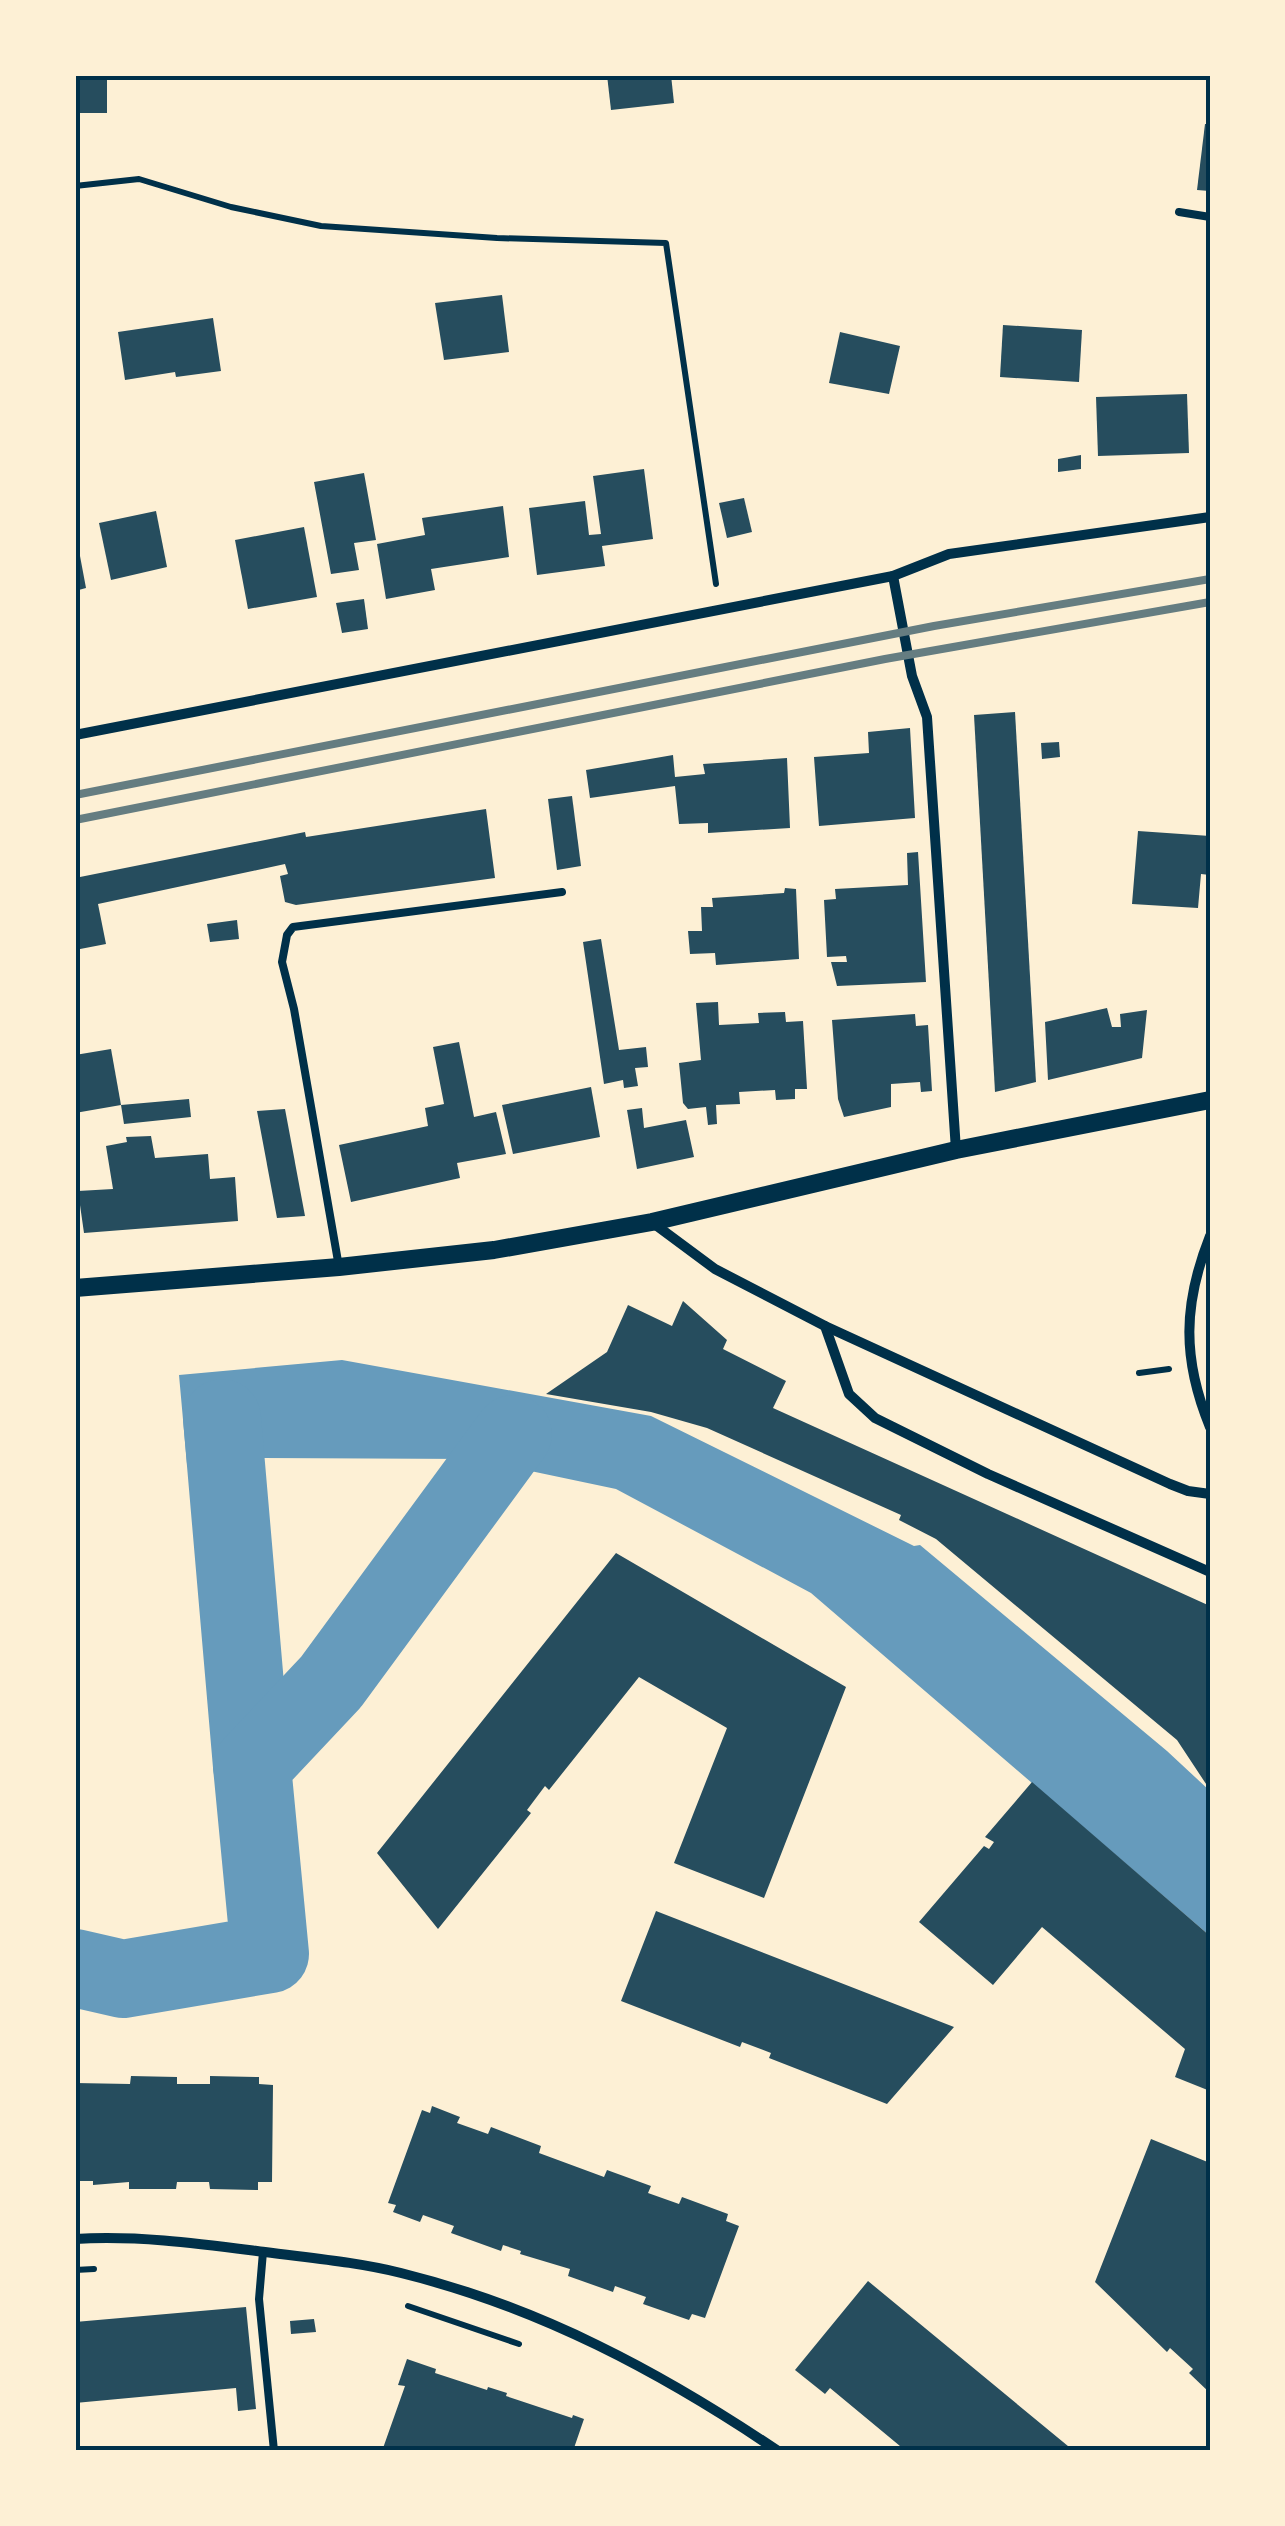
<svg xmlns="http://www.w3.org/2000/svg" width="1285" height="2526" viewBox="0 0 1285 2526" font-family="'Roboto Serif',serif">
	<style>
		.water { fill: #669bbc }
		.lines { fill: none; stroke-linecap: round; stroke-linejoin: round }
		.river { stroke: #669bbc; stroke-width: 78 }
		.building { fill: #264d5e }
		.path { stroke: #003049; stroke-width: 6 }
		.service { stroke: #003049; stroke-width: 8 }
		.minor { stroke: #003049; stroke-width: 10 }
		.tertiary { stroke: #003049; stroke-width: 18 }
		.rail { stroke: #657d81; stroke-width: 8 }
		.neatline { fill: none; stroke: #003049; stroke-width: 4 }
	</style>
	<rect width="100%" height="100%" fill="#fdf0d5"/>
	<!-- water -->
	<polygon class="water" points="342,1360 651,1416 914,1546 920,1545 1167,1751 1210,1791 1210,1936 811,1593 616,1489 473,1459 263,1458 187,1464 179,1375"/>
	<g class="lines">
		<!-- river -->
		<g class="river">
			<polyline points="222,1418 252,1766"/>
			<polyline points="75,1968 123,1979 270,1954 252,1766 331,1682 513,1434"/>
		</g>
	</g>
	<!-- building -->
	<g class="building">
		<rect x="75" y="75" width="32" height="38"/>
		<polygon points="607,75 671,75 674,103 611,110"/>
		<polygon points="1205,124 1210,124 1210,191 1197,190"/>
		<polygon points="502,295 509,352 444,360 435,303"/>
		<polygon points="213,318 221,371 176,377 175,372 125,380 118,332"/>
		<polygon points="1003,325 1082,330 1079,382 1000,377"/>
		<polygon points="840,332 900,346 889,394 829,383"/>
		<polygon points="1187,394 1189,453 1098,456 1096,397"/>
		<polygon points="1081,455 1081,469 1058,472 1058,459"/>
		<polygon points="644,469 653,539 602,546 605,566 537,575 529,508 585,501 589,535 601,534 593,476"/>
		<polygon points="364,473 376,540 354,543 359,570 331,574 314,482"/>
		<polygon points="744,498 752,532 727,538 719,503"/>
		<polygon points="503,506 509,557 431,569 435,590 386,599 377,544 425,535 422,518"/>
		<polygon points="156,511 167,567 111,580 99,523"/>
		<polygon points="304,527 317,597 248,609 235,540"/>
		<polygon points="77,540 86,588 75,591 75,541"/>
		<polygon points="364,599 368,629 342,633 336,603"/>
		<polygon points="1015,712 1036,1082 995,1092 974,715"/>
		<polygon points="910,728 915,818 819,826 814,757 869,753 868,732"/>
		<polygon points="1059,742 1060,757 1042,759 1041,743"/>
		<polygon points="673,755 675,777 705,774 703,764 787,758 790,828 708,833 708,823 679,824 675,786 590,798 586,770"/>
		<polygon points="572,796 581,866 557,870 548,799"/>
		<polygon points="486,809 495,878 296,905 285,902 280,876 288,874 285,864 98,904 106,944 75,950 75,878 305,832 306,837"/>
		<polygon points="1138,831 1210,836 1210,875 1201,874 1198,908 1132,904"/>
		<polygon points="918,852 926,982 837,986 831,962 847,962 846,956 827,957 824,900 836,899 835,889 908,885 907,853"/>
		<polygon points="785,888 796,889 799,959 716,965 715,953 690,954 688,931 702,931 701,907 713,907 712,898 784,893"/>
		<polygon points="237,920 239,939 210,942 207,924"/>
		<polygon points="601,939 619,1050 646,1047 648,1067 635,1068 638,1086 624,1088 623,1080 604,1084 583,942"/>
		<polygon points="718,1002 719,1025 759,1023 758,1013 785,1012 786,1022 803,1021 807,1089 795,1089 795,1099 776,1100 775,1090 739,1092 740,1104 716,1105 717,1124 708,1125 706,1107 688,1109 683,1103 679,1063 701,1060 696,1003"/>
		<polygon points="1107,1008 1112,1027 1121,1027 1120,1014 1147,1010 1142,1058 1048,1080 1045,1022"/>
		<polygon points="915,1014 916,1026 928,1025 932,1091 921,1092 920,1082 891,1084 891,1107 844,1117 838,1099 832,1020"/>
		<polygon points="459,1042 474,1117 496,1112 506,1154 457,1163 460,1178 351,1202 339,1145 428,1126 425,1108 444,1104 433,1047"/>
		<polygon points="111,1049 121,1105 75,1113 75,1055"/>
		<polygon points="591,1087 600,1137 513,1154 502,1105"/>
		<polygon points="189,1099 191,1117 124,1124 121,1105"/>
		<polygon points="642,1108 644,1128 686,1120 694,1157 637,1169 627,1110"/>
		<polygon points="285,1109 305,1216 277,1218 257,1111"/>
		<polygon points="151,1136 155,1158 208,1154 210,1179 235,1177 238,1221 84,1233 78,1191 113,1189 106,1146 127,1142 126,1137"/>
		<polygon points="683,1301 727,1340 723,1349 786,1381 773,1408 1210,1606 1210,1790 1177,1740 936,1539 899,1520 901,1515 707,1428 651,1412 546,1394 607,1352 628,1305 672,1326"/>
		<polygon points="616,1553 846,1687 764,1898 674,1863 727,1728 639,1677 549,1790 545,1786 527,1810 531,1813 438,1929 377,1853"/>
		<polygon points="1032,1782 1210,1936 1210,2091 1175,2077 1185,2049 1042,1927 993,1985 919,1922 984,1846 989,1849 994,1842 985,1837"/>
		<polygon points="656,1911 954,2027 887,2104 769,2058 771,2053 742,2042 740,2047 621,2001"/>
		<polygon points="131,2076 177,2077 177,2084 210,2084 210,2076 259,2077 259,2084 273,2085 272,2182 258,2182 258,2190 210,2189 209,2182 177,2182 176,2189 129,2189 129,2182 93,2185 93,2181 75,2181 75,2083 130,2084"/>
		<polygon points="432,2106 460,2117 457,2123 488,2134 491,2127 541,2146 539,2153 604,2177 607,2170 651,2186 648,2193 679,2204 682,2197 728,2214 726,2221 739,2226 705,2318 692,2314 689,2320 643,2304 646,2297 615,2286 613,2292 568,2276 570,2269 520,2254 521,2251 503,2245 501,2251 451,2233 454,2226 423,2215 420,2222 393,2212 396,2205 388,2203 422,2110 430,2113"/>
		<polygon points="1151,2139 1210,2163 1210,2251 1207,2258 1210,2261 1210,2393 1189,2373 1193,2369 1170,2348 1167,2352 1095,2282"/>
		<polygon points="868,2281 1074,2451 906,2451 830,2388 825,2394 795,2370"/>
		<polygon points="246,2307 256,2409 238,2411 236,2388 75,2403 75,2322"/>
		<polygon points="314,2319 316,2332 291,2334 290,2321"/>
		<polygon points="407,2359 436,2369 435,2373 487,2390 488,2387 507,2393 506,2396 572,2418 573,2415 584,2419 574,2448 570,2446 569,2451 382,2451 405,2386 398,2385"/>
	</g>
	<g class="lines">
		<!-- path -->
		<g class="path">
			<polyline points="75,186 139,179 231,207 321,226 497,238 666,243 716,584"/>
			<polyline points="1139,1373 1169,1369"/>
			<polyline points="75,2270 94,2269"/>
			<polyline points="408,2306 519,2344"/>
		</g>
		<!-- service -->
		<g class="service">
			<polyline points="1179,212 1210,217"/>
			<polyline points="339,1267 294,1009 282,962 287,935 293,927 562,892"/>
			<polyline points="263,2252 259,2299 274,2451"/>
		</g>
		<!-- minor -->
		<g class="minor">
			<polyline points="893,576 912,676 927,717 956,1150"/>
			<polyline points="75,735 893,576 949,554 1210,517"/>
			<polyline points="653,1223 715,1269 825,1326 1170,1484 1188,1491 1210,1494"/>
			<path d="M 1210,1236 C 1183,1304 1182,1359 1210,1427"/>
			<polyline points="825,1326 849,1394 875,1418 988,1474 1210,1572"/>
			<path d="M 75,2239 C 138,2235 202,2244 265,2252 C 310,2258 357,2262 401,2273 C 539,2307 661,2372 778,2451"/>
		</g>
		<!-- tertiary -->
		<polyline class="tertiary" points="75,1288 339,1267 494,1250 652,1222 956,1150 1210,1100"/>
		<!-- rail -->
		<g class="rail">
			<polyline points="75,795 934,626 1210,579"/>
			<polyline points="75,820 885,659 1210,602"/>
		</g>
	</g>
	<!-- border -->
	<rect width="1285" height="2526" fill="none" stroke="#fdf0d5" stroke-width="155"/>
	<rect x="78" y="78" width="1130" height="2370" class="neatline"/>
</svg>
